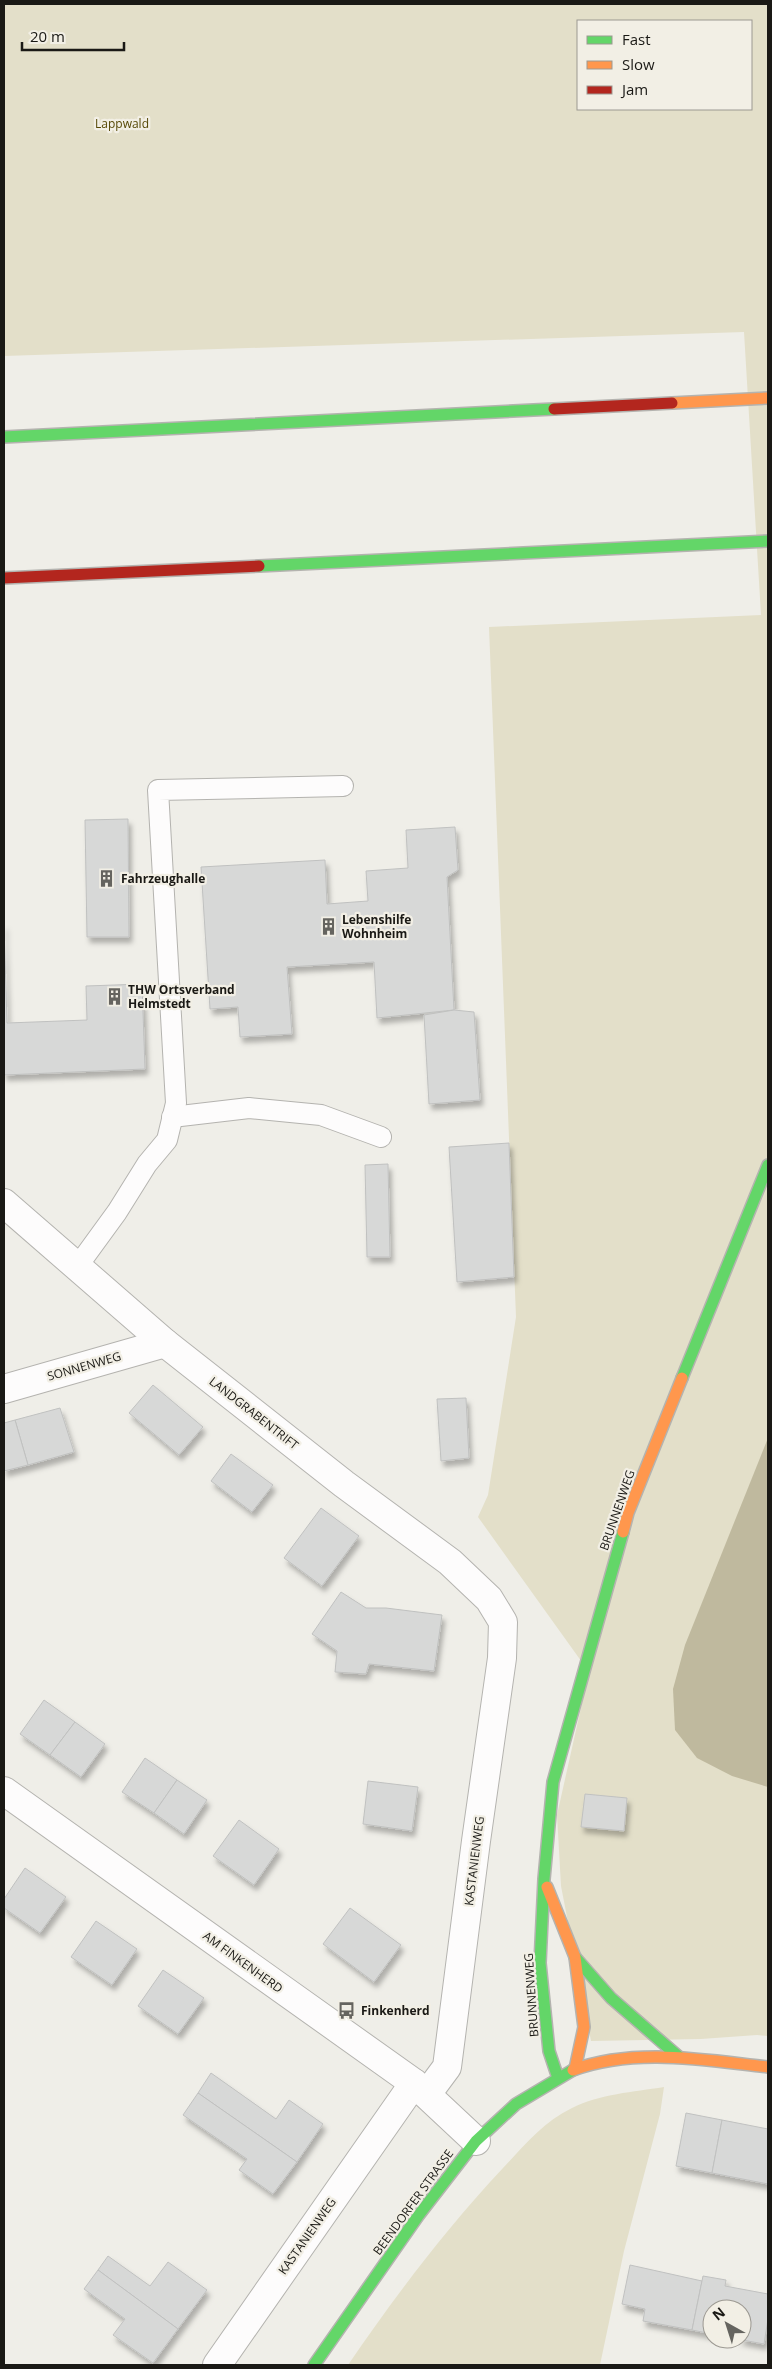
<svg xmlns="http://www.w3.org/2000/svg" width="772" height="2369" viewBox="0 0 772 2369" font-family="'Open Sans',sans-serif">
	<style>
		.green { fill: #e3dfc9; fill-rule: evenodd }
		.water { fill: #bfb99e }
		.building { fill: #d7d8d7; stroke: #c0c1c0; filter: url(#shadow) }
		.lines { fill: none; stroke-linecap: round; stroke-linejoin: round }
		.lane-casing { stroke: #b4b3af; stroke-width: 22 }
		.street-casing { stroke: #b4b3af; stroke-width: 30 }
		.fast-casing { stroke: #b4b3af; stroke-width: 14 }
		.slow-casing { stroke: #b4b3af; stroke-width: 14 }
		.jam-casing { stroke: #b4b3af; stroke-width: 14 }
		.lane { stroke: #fdfcfc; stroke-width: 20 }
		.street { stroke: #fdfcfc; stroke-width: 28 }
		.fast { stroke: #63d668; stroke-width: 11 }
		.slow { stroke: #ff974d; stroke-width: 11 }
		.jam { stroke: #b3261e; stroke-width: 11 }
		.labels { text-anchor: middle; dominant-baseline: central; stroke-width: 4.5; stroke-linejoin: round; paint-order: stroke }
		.park-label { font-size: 12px; fill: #564806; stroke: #f2efe5 }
		.poi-label { font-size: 12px; font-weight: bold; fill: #1a1915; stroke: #f2efe5; text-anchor: start }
		.street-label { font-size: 12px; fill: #1a1915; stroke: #f2efe5 }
	</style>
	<defs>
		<filter id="shadow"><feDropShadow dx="3" dy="5.5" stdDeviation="2.5" flood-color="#0004"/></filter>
	</defs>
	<rect width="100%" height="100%" fill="#efeee8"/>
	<!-- green -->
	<g class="green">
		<path d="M 4,4 L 768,4 L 768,2036 L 757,2035 L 701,2039 L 591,2041 L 561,1886 L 557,1815 L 589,1672 L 478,1517 L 488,1495 L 516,1317 L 489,627 L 761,615 L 744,332 L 4,356 ZM 578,21 L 751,21 L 751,109 L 578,109 Z"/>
		<path d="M 664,2087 L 660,2114 L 624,2251 L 600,2365 L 348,2365 C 396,2295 445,2230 503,2168 C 524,2146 543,2122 572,2108 C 600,2094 633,2092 664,2087 Z"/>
	</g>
	<!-- water -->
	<polygon class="water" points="768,1438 768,1787 732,1776 697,1758 675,1730 673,1689 685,1645"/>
	<!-- building -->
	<g class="building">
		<polygon points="128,819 129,937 87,937 85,820"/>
		<polygon points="455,827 458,870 447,877 454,1010 377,1018 374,962 287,967 292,1034 240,1037 238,1007 210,1009 201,867 325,860 327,904 368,901 366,871 408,868 406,830"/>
		<polygon points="4,924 7,1023 87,1020 86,986 142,984 145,1069 4,1075"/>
		<polygon points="454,1010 474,1012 480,1100 429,1104 424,1015"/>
		<polygon points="509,1143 514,1277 457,1282 449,1147"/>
		<polygon points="388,1164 390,1257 367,1257 365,1165"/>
		<polygon points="153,1385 203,1427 179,1455 129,1413"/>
		<polygon points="466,1398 469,1458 441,1461 437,1399"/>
		<polygon points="60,1408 74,1452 28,1465 15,1420"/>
		<polygon points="15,1420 28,1465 4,1471 4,1423"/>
		<polygon points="231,1454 273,1485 252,1512 211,1481"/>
		<polygon points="321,1508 359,1536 322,1586 284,1558"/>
		<polygon points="341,1592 366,1608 386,1608 442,1615 434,1671 369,1664 366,1674 335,1672 337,1651 312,1634"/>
		<polygon points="44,1700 75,1722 50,1755 20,1734"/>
		<polygon points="75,1722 105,1744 81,1777 50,1755"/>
		<polygon points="145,1758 177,1780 154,1813 122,1792"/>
		<polygon points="177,1780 207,1800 184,1834 154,1813"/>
		<polygon points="368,1781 418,1787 412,1831 363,1824"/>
		<polygon points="585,1794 627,1798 624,1831 581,1827"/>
		<polygon points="239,1820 279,1849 254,1885 213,1856"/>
		<polygon points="25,1868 66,1897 40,1933 4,1908 4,1899"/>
		<polygon points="350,1908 401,1945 374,1982 323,1944"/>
		<polygon points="96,1921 137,1949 112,1985 71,1957"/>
		<polygon points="163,1970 204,1998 178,2034 138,2006"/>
		<polygon points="211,2073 276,2119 289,2100 323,2124 297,2162 198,2093"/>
		<polygon points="198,2093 297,2162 273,2194 239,2170 247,2159 183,2115"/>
		<polygon points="686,2113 722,2120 712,2173 676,2166"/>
		<polygon points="722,2120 768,2129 768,2184 712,2173"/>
		<polygon points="108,2256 150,2286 168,2262 207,2290 178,2329 98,2270"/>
		<polygon points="630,2265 702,2281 692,2330 643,2321 645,2309 622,2304"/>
		<polygon points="98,2270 178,2329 153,2363 113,2335 125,2319 84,2289"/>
		<polygon points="703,2276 726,2280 725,2286 768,2294 768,2319 764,2344 737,2339 742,2339 742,2309 712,2309 712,2334 692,2330"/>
	</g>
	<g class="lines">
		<defs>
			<g id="lane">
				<polyline points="172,1117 249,1108 321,1115 381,1137"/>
				<polyline points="77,1267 117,1212 147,1164 167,1140 176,1103 158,790 343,786"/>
			</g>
			<g id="street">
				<polyline points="4,1203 165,1343 344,1484 450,1562 489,1599 503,1622 502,1658 476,1841 447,2067 427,2094"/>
				<polyline points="4,1389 165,1343"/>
				<polyline points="4,1791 414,2083 476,2141"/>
				<polyline points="217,2365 414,2083"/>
			</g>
			<g id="fast">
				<polyline points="4,437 554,409"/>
				<polyline points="259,566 768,541"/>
				<polyline points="682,1378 768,1165"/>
				<polyline points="575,1957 611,1998 679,2057"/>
				<polyline points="558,2078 549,2051 540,1963 544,1879 553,1782 623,1532"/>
				<polyline points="314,2365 418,2216 476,2141 516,2104 573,2070"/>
			</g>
			<g id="slow">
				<polyline points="672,403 768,398"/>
				<polyline points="623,1532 628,1513 682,1378"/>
				<polyline points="547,1887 575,1957 584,2027 575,2069"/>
				<path d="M 573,2070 C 635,2047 705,2060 768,2067"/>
			</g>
			<g id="jam">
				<polyline points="554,409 672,403"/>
				<polyline points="4,578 259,566"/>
			</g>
		</defs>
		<!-- lane casing -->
		<use href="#lane" class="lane-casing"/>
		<!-- street casing -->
		<use href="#street" class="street-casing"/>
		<!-- fast casing -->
		<use href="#fast" class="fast-casing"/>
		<!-- slow casing -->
		<use href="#slow" class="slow-casing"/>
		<!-- jam casing -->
		<use href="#jam" class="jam-casing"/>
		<!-- lane -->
		<use href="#lane" class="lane"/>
		<!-- street -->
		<use href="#street" class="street"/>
		<!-- fast -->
		<use href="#fast" class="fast"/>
		<!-- slow -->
		<use href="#slow" class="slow"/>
		<!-- jam -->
		<use href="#jam" class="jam"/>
	</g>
	<!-- icons -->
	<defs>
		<symbol id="building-bare" viewBox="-9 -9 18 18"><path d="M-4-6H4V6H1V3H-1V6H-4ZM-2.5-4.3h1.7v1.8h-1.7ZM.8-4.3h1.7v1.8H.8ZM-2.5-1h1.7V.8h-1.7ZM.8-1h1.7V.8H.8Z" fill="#65645f" stroke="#f2efe5" stroke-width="2.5" paint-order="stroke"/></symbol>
		<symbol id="bus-bare" viewBox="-9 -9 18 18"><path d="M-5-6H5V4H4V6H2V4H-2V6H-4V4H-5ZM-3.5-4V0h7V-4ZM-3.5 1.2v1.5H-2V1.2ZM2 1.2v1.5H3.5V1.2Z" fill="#65645f" stroke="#f2efe5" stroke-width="2.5" paint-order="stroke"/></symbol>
	</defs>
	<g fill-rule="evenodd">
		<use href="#building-bare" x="94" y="866" width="25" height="25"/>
		<use href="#building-bare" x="316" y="914" width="25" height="25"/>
		<use href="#building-bare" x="102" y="984" width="25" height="25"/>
		<use href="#bus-bare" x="334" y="1998" width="25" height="25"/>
	</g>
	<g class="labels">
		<!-- park labels -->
		<g class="park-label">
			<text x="122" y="123">Lappwald</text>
		</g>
		<!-- poi labels -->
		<g class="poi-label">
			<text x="121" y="878">Fahrzeughalle</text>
			<text x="342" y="919">Lebenshilfe<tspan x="342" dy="14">Wohnheim</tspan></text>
			<text x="128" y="989">THW Ortsverband<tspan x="128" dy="14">Helmstedt</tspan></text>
			<text x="361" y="2010">Finkenherd</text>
		</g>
		<!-- street labels -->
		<g class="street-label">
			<text transform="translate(84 1366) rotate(-16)">SONNENWEG</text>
			<text transform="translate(254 1413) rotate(38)">LANDGRABENTRIFT</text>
			<text transform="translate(617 1510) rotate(-71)">BRUNNENWEG</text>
			<text transform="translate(474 1861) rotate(-83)">KASTANIENWEG</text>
			<text transform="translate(243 1962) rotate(36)">AM FINKENHERD</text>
			<text transform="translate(531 1995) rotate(-94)">BRUNNENWEG</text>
			<text transform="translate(413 2202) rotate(-54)">BEENDORFER STRASSE</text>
			<text transform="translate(307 2236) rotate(-55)">KASTANIENWEG</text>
		</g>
	</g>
	<!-- border -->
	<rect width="772" height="2369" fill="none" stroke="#1a1915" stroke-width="10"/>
	<!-- legend -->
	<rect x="577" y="20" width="175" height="90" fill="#f2efe5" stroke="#9c9992"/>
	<rect x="587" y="36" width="25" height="8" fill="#63d668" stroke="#9c9992"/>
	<text x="622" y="45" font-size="15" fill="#1a1915">Fast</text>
	<rect x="587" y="61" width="25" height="8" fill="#ff974d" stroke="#9c9992"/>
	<text x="622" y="70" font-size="15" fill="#1a1915">Slow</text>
	<rect x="587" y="86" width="25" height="8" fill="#b3261e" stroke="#9c9992"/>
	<text x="622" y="95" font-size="15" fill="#1a1915">Jam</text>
	<!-- north arrow -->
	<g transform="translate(727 2324) rotate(321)"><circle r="24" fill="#f2efe5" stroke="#9c9992"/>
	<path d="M0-4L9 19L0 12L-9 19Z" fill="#65645f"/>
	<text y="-8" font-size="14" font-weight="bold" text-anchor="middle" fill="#1a1915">N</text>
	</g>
	<!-- scale -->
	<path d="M22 42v8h102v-8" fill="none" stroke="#1a1915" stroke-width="2.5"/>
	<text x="30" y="42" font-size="15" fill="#1a1915" stroke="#f2efe5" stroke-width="4" paint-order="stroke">20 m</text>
</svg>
